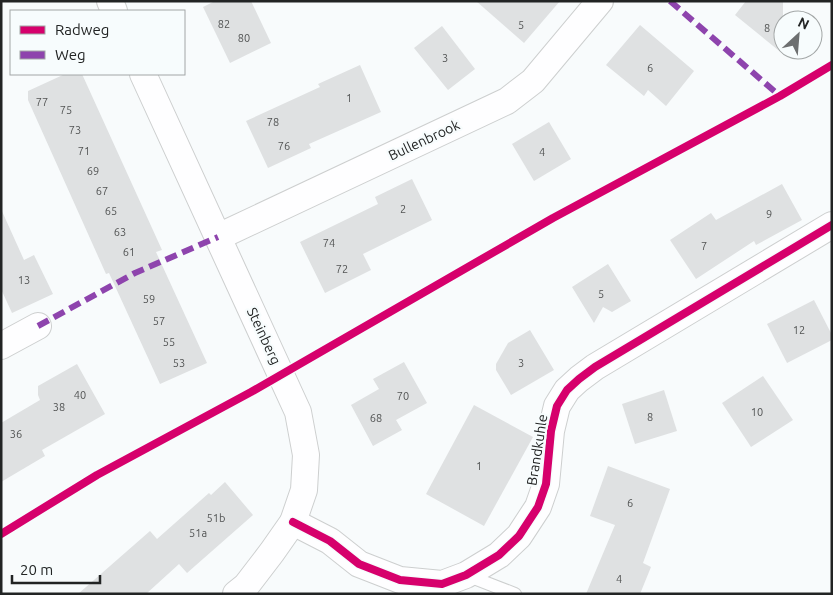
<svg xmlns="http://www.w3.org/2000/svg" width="833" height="595" viewBox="0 0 833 595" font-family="Ubuntu,sans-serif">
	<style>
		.building { fill: #dfe1e2 }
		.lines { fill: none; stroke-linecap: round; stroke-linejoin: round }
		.lane-casing { stroke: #cdcfcf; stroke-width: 14 }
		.street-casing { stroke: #cdcfcf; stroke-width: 28 }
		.lane { stroke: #fefeff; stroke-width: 12 }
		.street { stroke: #fefeff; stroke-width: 26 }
		.quiet { stroke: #8e44ad; stroke-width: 6; stroke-dasharray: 12 6; stroke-linecap: butt }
		.cycleway-casing { stroke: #f7fcfd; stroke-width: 11 }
		.cycleway { stroke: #d6006c; stroke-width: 8 }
		.labels { text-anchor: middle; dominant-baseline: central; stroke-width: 4.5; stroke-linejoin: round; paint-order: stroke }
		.number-label { font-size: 11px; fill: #525454 }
		.street-label { font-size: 14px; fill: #222424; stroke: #f7fcfd }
	</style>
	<rect width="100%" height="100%" fill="#f8fbfc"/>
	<!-- building -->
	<g class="building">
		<polygon points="215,1 251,1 271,43 230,63 203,7"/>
		<polygon points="476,1 560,1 524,43"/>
		<polygon points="746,1 783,1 783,54 735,15"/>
		<polygon points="640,25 694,71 666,106 648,90 644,96 606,65"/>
		<polygon points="442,26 475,69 448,90 414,48"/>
		<polygon points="360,65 381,112 309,144 311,148 268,168 246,121 320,87 318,84"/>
		<polygon points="65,74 82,74 162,250 156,252 207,363 160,384 109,273 106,274 28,100 28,91"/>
		<polygon points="549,122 571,159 534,181 512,144"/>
		<polygon points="412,179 432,220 363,254 371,270 325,293 300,242 378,204 375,197"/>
		<polygon points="782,184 802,220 756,245 754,241 696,279 670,240 711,213 716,220"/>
		<polygon points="1,209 24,260 34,255 53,294 12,313 1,289"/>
		<polygon points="608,264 631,301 612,312 603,307 594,323 572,287"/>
		<polygon points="814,300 832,335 832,340 787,363 767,324"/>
		<polygon points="530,330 554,370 511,395 496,370 496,364 508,343"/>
		<polygon points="404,362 427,403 396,420 402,430 373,446 351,405 379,389 373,379"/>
		<polygon points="77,364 105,414 42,450 45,456 1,482 1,423 40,400 38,395 38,386"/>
		<polygon points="763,376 793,420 751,447 722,403"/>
		<polygon points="664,390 677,431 635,444 622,404"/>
		<polygon points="474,405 533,437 484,526 426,494"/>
		<polygon points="608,466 670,489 643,563 651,567 640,594 586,594 615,525 590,516"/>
		<polygon points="225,482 253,515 187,573 179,564 146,594 78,594 150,531 157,539 209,493 211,495"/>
	</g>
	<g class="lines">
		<defs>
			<polyline id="lane" points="466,575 515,594"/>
			<g id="street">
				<polyline points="110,1 114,11"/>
				<polyline points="143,74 298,412 306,455 304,490 293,522 272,552 246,586 236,594"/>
				<polyline points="218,237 507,101 533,81 600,1"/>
				<polyline points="1,346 38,326"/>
				<polyline points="293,522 330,541 359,564 400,580 442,584 466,575 499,555 519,536 538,507 546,484 551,431 557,406 567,390 579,379 595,367 832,225"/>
			</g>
		</defs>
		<!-- lane casing -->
		<use href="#lane" class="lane-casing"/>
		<!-- street casing -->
		<use href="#street" class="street-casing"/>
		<!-- lane -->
		<use href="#lane" class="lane"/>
		<!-- street -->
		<use href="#street" class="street"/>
		<!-- quiet -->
		<g class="quiet">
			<polyline points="670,1 780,96"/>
			<polyline points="38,326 135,273 218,237"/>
		</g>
		<defs>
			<g id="cycleway">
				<polyline points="293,522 330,541 359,564 400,580 442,584 466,575 499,555 519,536 538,507 546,484 551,431 557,406 567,390 579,379 595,367 832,225"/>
				<polyline points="1,534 97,475 251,392 553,218 780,96 832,65"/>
			</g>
		</defs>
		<!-- cycleway casing -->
		<use href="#cycleway" class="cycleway-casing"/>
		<!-- cycleway -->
		<use href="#cycleway" class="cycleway"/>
	</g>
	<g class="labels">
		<!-- number labels -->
		<g class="number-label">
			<text x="224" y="24">82</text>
			<text x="521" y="25">5</text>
			<text x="767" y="28">8</text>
			<text x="244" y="38">80</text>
			<text x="445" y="58">3</text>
			<text x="650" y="68">6</text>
			<text x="349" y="98">1</text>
			<text x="42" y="102">77</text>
			<text x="66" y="110">75</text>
			<text x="273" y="122">78</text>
			<text x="75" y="130">73</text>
			<text x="284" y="146">76</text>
			<text x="84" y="151">71</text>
			<text x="542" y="152">4</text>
			<text x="93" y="171">69</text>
			<text x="102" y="191">67</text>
			<text x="403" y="209">2</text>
			<text x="111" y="211">65</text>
			<text x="769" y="214">9</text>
			<text x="120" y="232">63</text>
			<text x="329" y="243">74</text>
			<text x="704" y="246">7</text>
			<text x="129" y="252">61</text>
			<text x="342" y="269">72</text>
			<text x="24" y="280">13</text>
			<text x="601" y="294">5</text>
			<text x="149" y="299">59</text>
			<text x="159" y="321">57</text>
			<text x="799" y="330">12</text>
			<text x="169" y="342">55</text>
			<text x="179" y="363">53</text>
			<text x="521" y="363">3</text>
			<text x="80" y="395">40</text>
			<text x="403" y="396">70</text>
			<text x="59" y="407">38</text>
			<text x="757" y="412">10</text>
			<text x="650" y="417">8</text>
			<text x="376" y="418">68</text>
			<text x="16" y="434">36</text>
			<text x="479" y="466">1</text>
			<text x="630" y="503">6</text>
			<text x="216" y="518">51b</text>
			<text x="198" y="533">51a</text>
			<text x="619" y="579">4</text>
		</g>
		<!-- street labels -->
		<g class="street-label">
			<text transform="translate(424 140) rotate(-25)">Bullenbrook</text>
			<text transform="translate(264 336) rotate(65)">Steinberg</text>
			<text transform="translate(537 450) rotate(-81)">Brandkuhle</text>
		</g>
	</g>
	<!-- border -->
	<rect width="833" height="595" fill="none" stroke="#222424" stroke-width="5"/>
	<!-- legend -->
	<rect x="10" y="10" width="175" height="65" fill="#f7fcfd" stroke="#a2a6a6"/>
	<rect x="20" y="26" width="25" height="8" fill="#d6006c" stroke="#a2a6a6"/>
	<text x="55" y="35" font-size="15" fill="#222424">Radweg</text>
	<rect x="20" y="51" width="25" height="8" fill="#8e44ad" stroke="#a2a6a6"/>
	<text x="55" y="60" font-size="15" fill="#222424">Weg</text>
	<!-- north arrow -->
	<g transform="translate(798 35) rotate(26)"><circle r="24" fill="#f7fcfd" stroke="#a2a6a6"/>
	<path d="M0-4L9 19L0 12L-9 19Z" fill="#6d6f70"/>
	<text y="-8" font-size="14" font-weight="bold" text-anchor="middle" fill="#222424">N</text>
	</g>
	<!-- scale -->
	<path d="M12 575v8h88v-8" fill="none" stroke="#222424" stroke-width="2.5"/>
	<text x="20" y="575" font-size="15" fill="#222424" stroke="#f7fcfd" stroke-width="4" paint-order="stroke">20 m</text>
</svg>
